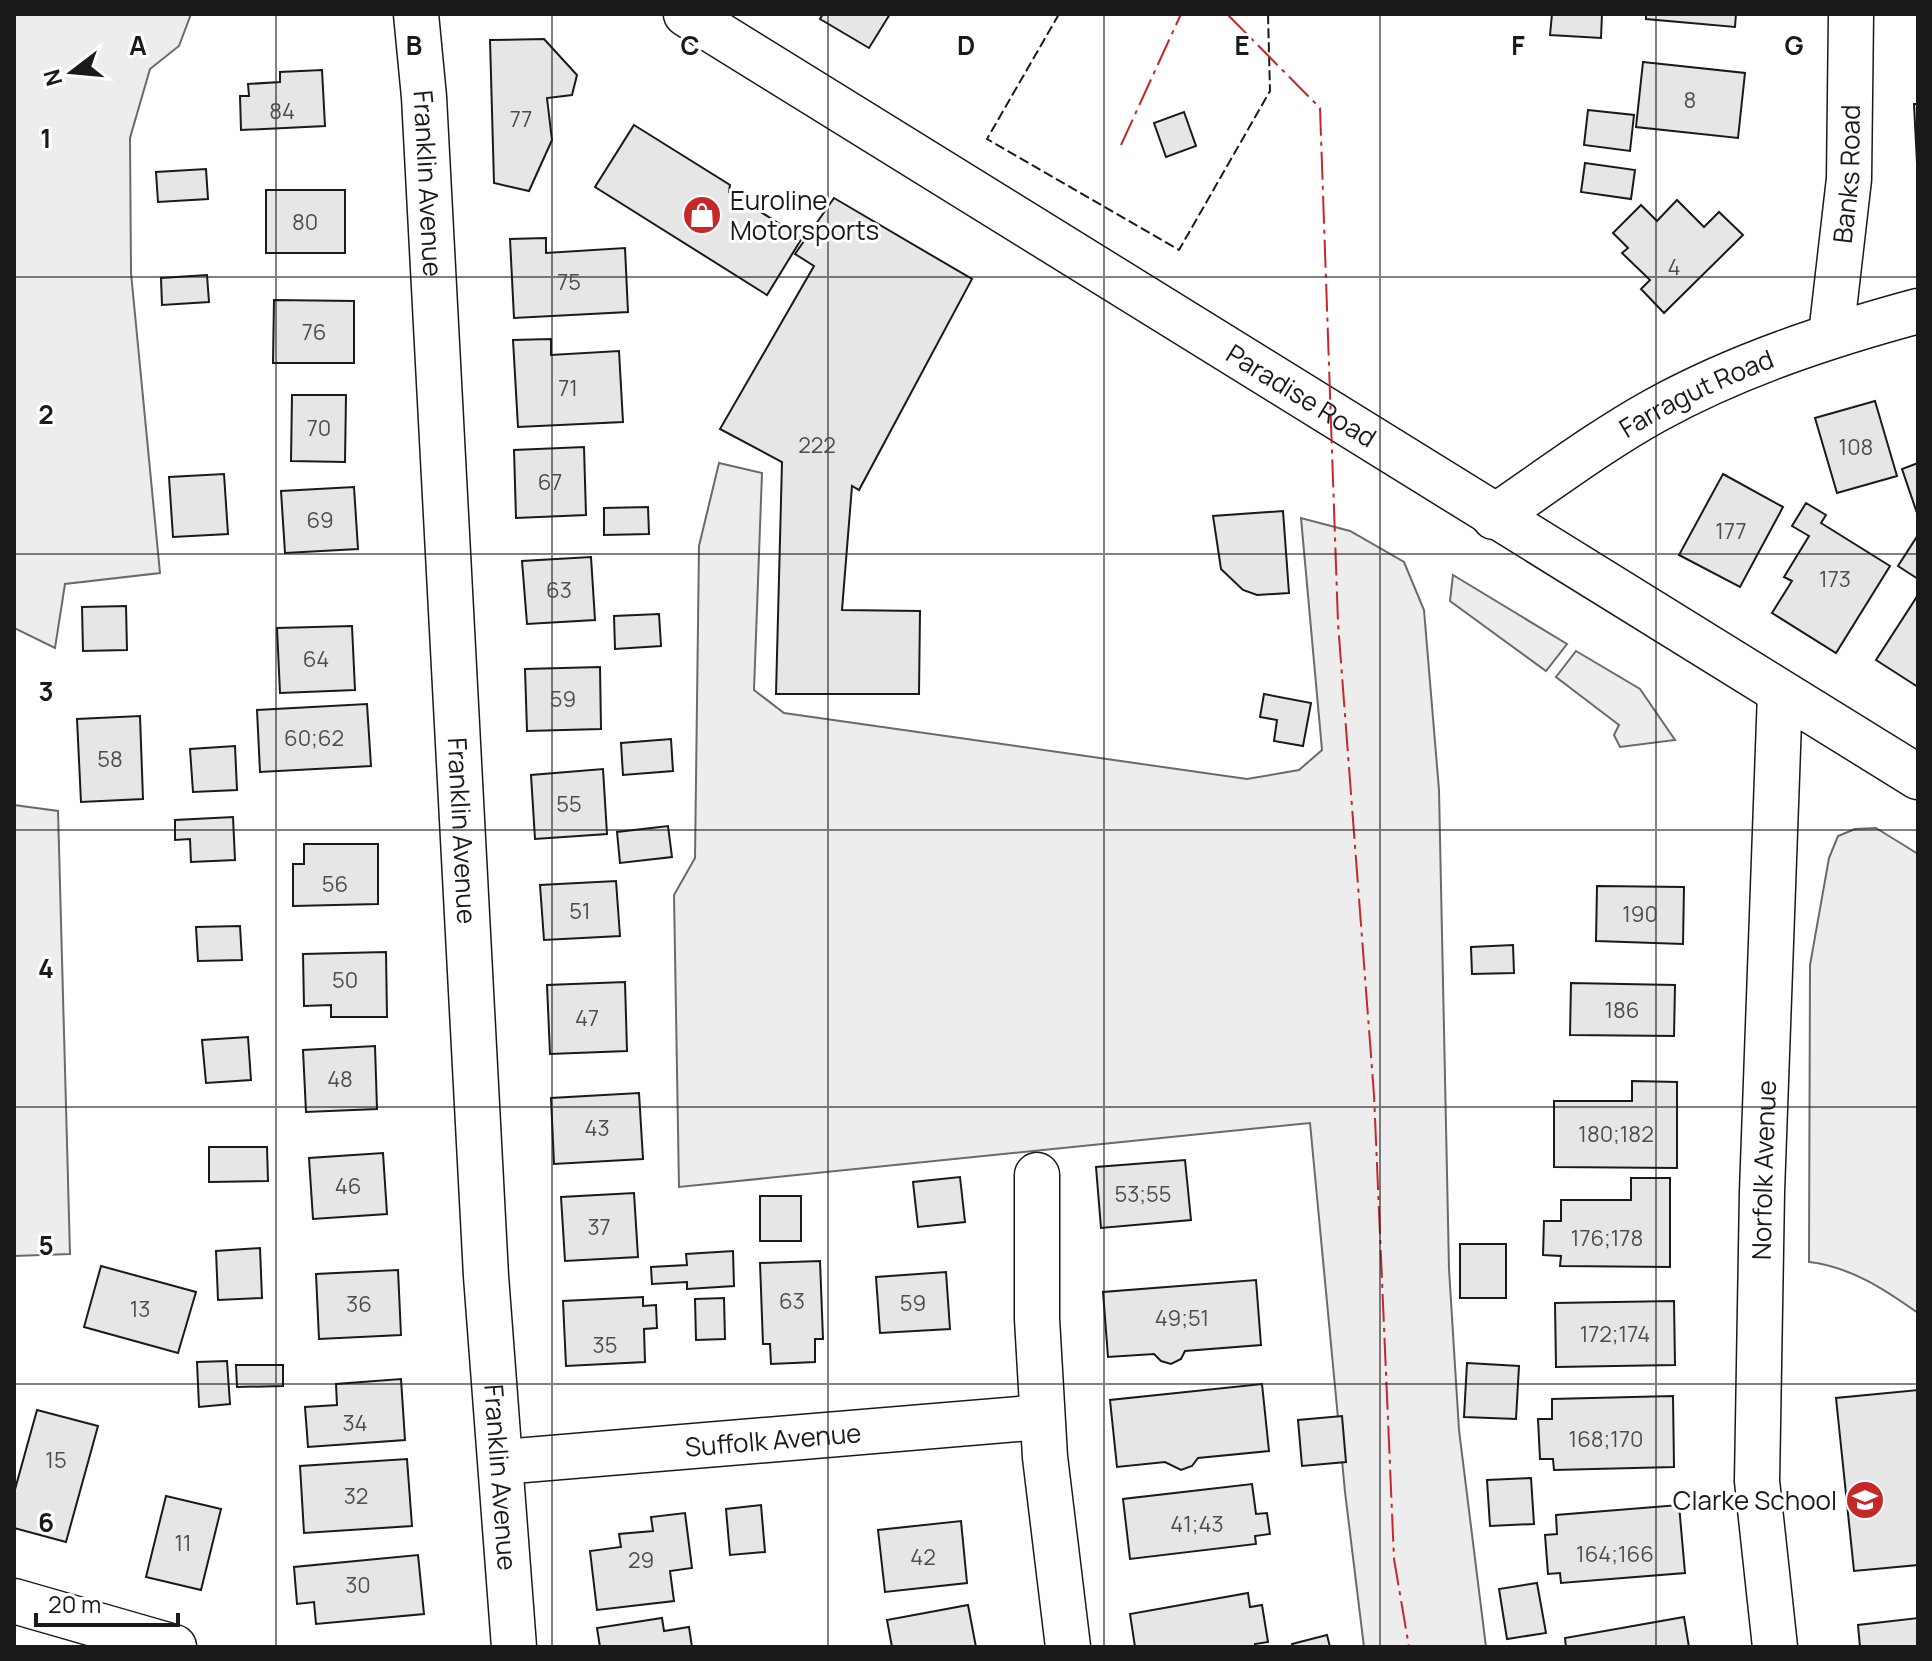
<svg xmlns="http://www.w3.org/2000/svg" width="1932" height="1661" viewBox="0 0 1932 1661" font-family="Manrope,sans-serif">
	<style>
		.green { fill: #ededed; stroke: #6a6a6a; stroke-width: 2 }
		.building { fill: #e6e6e6; stroke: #1a1a1a; stroke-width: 2 }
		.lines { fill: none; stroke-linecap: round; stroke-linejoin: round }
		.minor-casing { stroke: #1a1a1a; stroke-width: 47 }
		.highway-casing { stroke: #1a1a1a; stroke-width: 47 }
		.minor { stroke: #fff; stroke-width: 44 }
		.highway { stroke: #fff; stroke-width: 44 }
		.fence { stroke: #1a1a1a; stroke-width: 2; stroke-dasharray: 10 4; stroke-linecap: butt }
		.power { stroke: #c62828; stroke-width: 2; stroke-dasharray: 28 6 4 6; stroke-linecap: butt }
		.grid { fill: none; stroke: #1a1a1a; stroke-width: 2; stroke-opacity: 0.55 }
		.labels { text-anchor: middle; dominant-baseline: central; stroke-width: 6; stroke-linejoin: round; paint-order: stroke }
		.number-label { font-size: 22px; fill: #4d4d4d }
		.street-label { font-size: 26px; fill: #1a1a1a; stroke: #fff }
		.poi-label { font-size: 26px; fill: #1a1a1a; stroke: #fff; text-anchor: start }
		.grid-label { font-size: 26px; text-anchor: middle; font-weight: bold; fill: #1a1a1a; stroke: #fff; stroke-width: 6; stroke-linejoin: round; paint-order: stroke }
	</style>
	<rect width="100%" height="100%" fill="#fff"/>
	<!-- green -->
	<g class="green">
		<polygon points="14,14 191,14 179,46 150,69 130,138 131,273 160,573 65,584 55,648 14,628"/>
		<polygon points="719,463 762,473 754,690 784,713 1247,779 1299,770 1322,750 1301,518 1350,531 1404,562 1424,610 1439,790 1449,1269 1459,1430 1486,1647 1364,1647 1345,1492 1310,1123 679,1187 674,895 695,858 699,546"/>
		<polygon points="1453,575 1567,644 1546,671 1450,601"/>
		<polygon points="1576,651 1640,689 1675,740 1620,747 1614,735 1619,725 1556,677"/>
		<polygon points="14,805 58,811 70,1254 14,1256"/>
		<path d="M 1876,828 L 1918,854 L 1918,1313 C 1884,1289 1851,1267 1809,1262 L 1810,965 L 1829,858 L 1838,836 L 1855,829 Z"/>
	</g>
	<!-- building -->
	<g class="building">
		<polygon points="823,14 890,14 869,48 820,19"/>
		<polygon points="1552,14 1602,14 1601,38 1550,35"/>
		<polygon points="1646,14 1736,14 1735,27 1646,19"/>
		<polygon points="544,39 577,75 572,95 547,98 552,140 529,191 494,183 490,40"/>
		<polygon points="1643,62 1745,73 1738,138 1636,127"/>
		<polygon points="322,70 325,126 241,130 240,96 249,96 248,84 280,82 280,72"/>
		<polygon points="1914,104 1918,104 1918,183"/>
		<polygon points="1588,110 1634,115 1630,151 1584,145"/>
		<polygon points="1184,112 1196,146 1166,157 1154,123"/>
		<polygon points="634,125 730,185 729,192 802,238 767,295 595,187"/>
		<polygon points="1585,163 1635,170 1631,199 1581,192"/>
		<polygon points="206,169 208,199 158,202 156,172"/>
		<rect x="266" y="190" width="79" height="63"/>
		<polygon points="834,198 972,279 859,490 852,486 842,610 920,611 919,694 776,694 782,462 720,429 814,266 795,254"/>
		<polygon points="1677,200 1704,227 1719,212 1743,235 1664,313 1641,289 1650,280 1622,253 1628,248 1613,233 1641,205 1657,221"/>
		<polygon points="546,238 546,253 625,248 628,312 514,318 510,239"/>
		<polygon points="207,275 209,302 162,305 161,278"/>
		<polygon points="274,300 354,301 354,363 273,363"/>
		<polygon points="551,339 551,355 619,351 623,422 518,427 513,340"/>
		<polygon points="292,395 346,395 345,462 291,461"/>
		<polygon points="1875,401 1897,476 1837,493 1815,418"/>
		<polygon points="584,447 586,515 516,518 514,450"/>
		<polygon points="1918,463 1918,513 1917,513 1902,469"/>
		<polygon points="224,474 228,534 173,537 169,477"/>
		<polygon points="1723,474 1783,507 1740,587 1679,555"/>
		<polygon points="354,487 358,549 285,553 281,491"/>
		<polygon points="1806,503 1826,515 1821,523 1890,566 1836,653 1772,613 1792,581 1784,577 1809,536 1792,526"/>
		<polygon points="648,507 649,534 604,535 604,508"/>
		<polygon points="1283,511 1289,593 1257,595 1243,590 1221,569 1213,516"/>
		<polygon points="1918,535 1918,579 1898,566"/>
		<polygon points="591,557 595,620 527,624 522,561"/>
		<polygon points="1918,595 1918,687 1876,660"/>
		<polygon points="126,606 127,650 83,651 82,607"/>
		<polygon points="659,614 661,646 615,649 614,616"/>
		<polygon points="352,626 355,690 280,693 277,628"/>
		<polygon points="600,667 601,729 527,731 525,669"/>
		<polygon points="1264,694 1311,703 1303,746 1274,741 1277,720 1260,717"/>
		<polygon points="367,704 371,766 260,772 257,710"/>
		<polygon points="140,716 143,799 81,802 77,719"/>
		<polygon points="671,739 673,771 623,775 621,743"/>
		<polygon points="235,746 237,790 193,792 190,749"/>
		<polygon points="603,769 607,834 535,839 531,775"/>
		<polygon points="233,817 235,860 191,862 190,839 175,840 175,820"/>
		<polygon points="668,826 672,857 620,863 617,832"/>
		<polygon points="304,844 378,844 378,904 293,906 293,864 304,864"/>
		<polygon points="616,881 620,936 544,940 540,885"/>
		<polygon points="1597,886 1684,887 1683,944 1596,941"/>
		<polygon points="240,926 242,960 198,961 196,927"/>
		<polygon points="1513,945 1514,973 1472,974 1471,947"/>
		<polygon points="386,952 387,1017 331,1017 331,1005 304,1006 303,954"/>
		<polygon points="625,982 627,1051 550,1054 547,985"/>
		<polygon points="1571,983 1675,985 1674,1036 1570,1035"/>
		<polygon points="248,1037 251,1080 206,1083 202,1040"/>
		<polygon points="375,1046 377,1109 306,1112 303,1050"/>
		<polygon points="1632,1081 1677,1082 1677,1168 1554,1167 1554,1101 1632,1101"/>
		<polygon points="639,1093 643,1159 554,1164 551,1098"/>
		<polygon points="209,1147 267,1147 268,1181 209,1182"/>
		<polygon points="383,1153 387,1214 313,1219 309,1158"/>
		<polygon points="1185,1160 1191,1220 1101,1228 1096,1167"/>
		<polygon points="960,1177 965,1222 918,1227 913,1182"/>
		<polygon points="1631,1178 1670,1178 1670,1267 1560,1266 1561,1256 1543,1255 1544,1221 1561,1221 1561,1200 1631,1200"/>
		<polygon points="634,1193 638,1257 565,1261 561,1197"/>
		<rect x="760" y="1196" width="41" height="45"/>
		<rect x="1460" y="1244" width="46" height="54"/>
		<polygon points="260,1248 262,1298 218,1300 216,1251"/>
		<polygon points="733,1251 734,1286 687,1289 687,1282 652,1284 651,1267 687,1265 686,1254"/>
		<polygon points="820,1261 823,1339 815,1339 815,1362 771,1364 770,1344 763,1344 760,1263"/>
		<polygon points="101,1266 196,1292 178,1353 84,1327"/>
		<polygon points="398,1270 401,1335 319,1339 316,1274"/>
		<polygon points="946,1272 950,1329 880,1333 876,1277"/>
		<polygon points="1256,1280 1261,1345 1185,1351 1181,1359 1171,1364 1161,1361 1154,1354 1108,1357 1103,1292"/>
		<polygon points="643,1297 643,1306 656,1305 657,1328 644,1329 645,1362 566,1366 563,1301"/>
		<polygon points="724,1298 725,1339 696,1340 695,1299"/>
		<polygon points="1674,1301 1675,1365 1556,1367 1555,1303"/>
		<polygon points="227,1361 230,1404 199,1407 197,1362"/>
		<polygon points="1467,1363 1519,1366 1516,1419 1464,1417"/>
		<polygon points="236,1365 283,1365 283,1386 237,1387"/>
		<polygon points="401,1379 405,1440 308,1447 305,1407 337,1405 336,1384"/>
		<polygon points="1262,1384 1269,1451 1198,1458 1192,1466 1181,1470 1165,1462 1117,1467 1110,1400"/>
		<polygon points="1918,1390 1918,1565 1854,1571 1836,1398"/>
		<polygon points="1673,1396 1674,1467 1554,1470 1553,1459 1540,1459 1538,1419 1552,1419 1552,1399"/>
		<polygon points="37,1410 98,1426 66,1542 14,1528 14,1493"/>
		<polygon points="1342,1416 1346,1462 1302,1466 1298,1420"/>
		<polygon points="407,1459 412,1526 304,1533 300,1466"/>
		<polygon points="1531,1478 1534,1524 1490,1526 1487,1480"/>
		<polygon points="1252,1484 1256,1514 1267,1513 1270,1534 1255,1536 1256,1544 1130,1559 1123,1499"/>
		<polygon points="166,1496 221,1509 201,1590 146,1577"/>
		<polygon points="761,1505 765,1552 730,1555 726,1509"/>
		<polygon points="1679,1505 1685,1573 1561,1583 1560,1573 1548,1574 1545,1535 1557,1534 1556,1515"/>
		<polygon points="685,1513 692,1568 670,1571 674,1601 597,1610 590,1551 621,1547 619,1534 653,1531 651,1517"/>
		<polygon points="961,1521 967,1583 885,1592 878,1530"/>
		<polygon points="418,1555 424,1614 316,1624 314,1602 297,1604 294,1567"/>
		<polygon points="1537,1583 1546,1633 1507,1639 1499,1589"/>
		<polygon points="1248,1593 1250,1607 1262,1605 1268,1642 1255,1644 1255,1647 1135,1647 1130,1614"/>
		<polygon points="968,1605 976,1647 892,1647 887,1620"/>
		<polygon points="1684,1617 1689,1647 1566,1647 1565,1638"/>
		<polygon points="662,1618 664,1631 689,1627 692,1647 600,1647 597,1628"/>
		<polygon points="1918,1618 1918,1647 1860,1647 1858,1625"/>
		<polygon points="1327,1635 1330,1647 1293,1647 1292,1644"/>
	</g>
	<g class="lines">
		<defs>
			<g id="minor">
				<path id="s1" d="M 416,14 L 424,97 L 486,1276 L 514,1647"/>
				<path id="s2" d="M 1831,335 L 1849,179 L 1851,14"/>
				<path id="s3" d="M 1494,517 C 1547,481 1600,441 1656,410 C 1738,365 1829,335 1918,311"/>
				<polyline points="1037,1175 1037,1319 1045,1457 1068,1647"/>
				<path id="s4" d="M 502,1462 L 1042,1417"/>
				<polyline points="14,1601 174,1647"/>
				<path id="s5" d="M 1775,1647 L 1757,1481 L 1762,1192 L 1780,693"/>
			</g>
			<g id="highway">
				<path id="s6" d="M 686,14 L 1918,777"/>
			</g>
		</defs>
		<!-- minor casing -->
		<use href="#minor" class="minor-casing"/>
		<!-- highway casing -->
		<use href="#highway" class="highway-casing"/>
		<!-- minor -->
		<use href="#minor" class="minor"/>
		<!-- highway -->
		<use href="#highway" class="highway"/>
		<!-- fence -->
		<polyline class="fence" points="1059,14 987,139 1179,250 1270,91 1268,14"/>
		<!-- power -->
		<g class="power">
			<polyline points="1227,14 1320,108 1338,623 1374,1095 1394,1559 1409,1647"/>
			<polyline points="1121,145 1181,14"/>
		</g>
	</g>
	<!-- grid -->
	<path class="grid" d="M 276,14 L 276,1647M 552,14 L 552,1647M 828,14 L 828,1647M 1104,14 L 1104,1647M 1380,14 L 1380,1647M 1656,14 L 1656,1647M 14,277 L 1918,277M 14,554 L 1918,554M 14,830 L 1918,830M 14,1107 L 1918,1107M 14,1384 L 1918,1384"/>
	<!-- icons -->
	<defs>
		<symbol id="shop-disc" viewBox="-11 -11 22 22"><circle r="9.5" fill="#c62828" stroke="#fff"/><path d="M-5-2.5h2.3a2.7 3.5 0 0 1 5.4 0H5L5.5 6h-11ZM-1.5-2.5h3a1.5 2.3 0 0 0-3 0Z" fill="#fff"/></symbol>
		<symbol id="school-disc" viewBox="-11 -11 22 22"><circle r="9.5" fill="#c62828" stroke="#fff"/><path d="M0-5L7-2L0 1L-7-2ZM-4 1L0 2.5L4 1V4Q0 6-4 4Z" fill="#fff"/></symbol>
	</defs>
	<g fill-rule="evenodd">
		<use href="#shop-disc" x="680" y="193" width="44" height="44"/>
		<use href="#school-disc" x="1843" y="1478" width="44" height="44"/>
	</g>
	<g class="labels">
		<!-- number labels -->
		<g class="number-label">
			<text x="1690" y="100">8</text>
			<text x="282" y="111">84</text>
			<text x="521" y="119">77</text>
			<text x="305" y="222">80</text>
			<text x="1674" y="267">4</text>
			<text x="569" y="282">75</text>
			<text x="314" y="332">76</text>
			<text x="568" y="388">71</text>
			<text x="319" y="428">70</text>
			<text x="817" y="445">222</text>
			<text x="1856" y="447">108</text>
			<text x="550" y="482">67</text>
			<text x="320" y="520">69</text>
			<text x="1731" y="531">177</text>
			<text x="1835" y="579">173</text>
			<text x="559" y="590">63</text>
			<text x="316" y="659">64</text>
			<text x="563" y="699">59</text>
			<text x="314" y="738">60;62</text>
			<text x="110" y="759">58</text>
			<text x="569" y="804">55</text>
			<text x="335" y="884">56</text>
			<text x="580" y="911">51</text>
			<text x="1640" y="914">190</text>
			<text x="345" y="980">50</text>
			<text x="1622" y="1010">186</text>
			<text x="587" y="1018">47</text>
			<text x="340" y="1079">48</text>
			<text x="597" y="1128">43</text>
			<text x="1616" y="1134">180;182</text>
			<text x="348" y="1186">46</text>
			<text x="1143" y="1194">53;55</text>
			<text x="599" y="1227">37</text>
			<text x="1607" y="1238">176;178</text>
			<text x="792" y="1301">63</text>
			<text x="913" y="1303">59</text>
			<text x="359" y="1304">36</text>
			<text x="140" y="1309">13</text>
			<text x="1182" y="1318">49;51</text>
			<text x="1615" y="1334">172;174</text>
			<text x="605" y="1345">35</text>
			<text x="355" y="1423">34</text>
			<text x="1606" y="1439">168;170</text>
			<text x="56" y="1460">15</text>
			<text x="356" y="1496">32</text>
			<text x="1197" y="1524">41;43</text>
			<text x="183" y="1543">11</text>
			<text x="1615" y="1554">164;166</text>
			<text x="923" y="1557">42</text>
			<text x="641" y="1560">29</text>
			<text x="358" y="1585">30</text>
		</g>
		<!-- street labels -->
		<g class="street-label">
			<text stroke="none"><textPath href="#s2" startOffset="162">Banks Road</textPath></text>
			<text stroke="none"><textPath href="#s1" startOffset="170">Franklin Avenue</textPath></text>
			<text stroke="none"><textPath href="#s3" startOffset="238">Farragut Road</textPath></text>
			<text stroke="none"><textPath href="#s6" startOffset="724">Paradise Road</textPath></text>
			<text stroke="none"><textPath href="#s1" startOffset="818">Franklin Avenue</textPath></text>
			<text stroke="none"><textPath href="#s5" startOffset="478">Norfolk Avenue</textPath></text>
			<text stroke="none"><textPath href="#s4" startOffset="272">Suffolk Avenue</textPath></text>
			<text stroke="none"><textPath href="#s1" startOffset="1466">Franklin Avenue</textPath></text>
		</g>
		<!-- poi labels -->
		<g class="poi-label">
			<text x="730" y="200">Euroline<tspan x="730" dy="30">Motorsports</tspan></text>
			<text x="1837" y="1500" text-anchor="end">Clarke School</text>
		</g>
	</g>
	<g class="grid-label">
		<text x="138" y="55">A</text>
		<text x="414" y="55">B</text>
		<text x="690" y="55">C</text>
		<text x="966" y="55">D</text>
		<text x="1242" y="55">E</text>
		<text x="1518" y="55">F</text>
		<text x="1794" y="55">G</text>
		<text x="46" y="148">1</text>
		<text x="46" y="424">2</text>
		<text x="46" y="701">3</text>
		<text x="46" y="978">4</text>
		<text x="46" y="1255">5</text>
		<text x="46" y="1532">6</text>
	</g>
	<!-- border -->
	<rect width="1932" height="1661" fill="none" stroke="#1a1a1a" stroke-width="32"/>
	<!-- north arrow -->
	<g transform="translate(72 72) rotate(254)" stroke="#ffffff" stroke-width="6" paint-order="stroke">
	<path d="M0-6L14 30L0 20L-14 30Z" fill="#1a1a1a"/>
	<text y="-12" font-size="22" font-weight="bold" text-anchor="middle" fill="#1a1a1a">N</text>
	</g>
	<!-- scale -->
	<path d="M36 1613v12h142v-12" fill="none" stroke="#1a1a1a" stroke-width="4"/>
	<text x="48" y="1613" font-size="24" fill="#1a1a1a" stroke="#ffffff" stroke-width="6" paint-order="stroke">20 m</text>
</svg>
